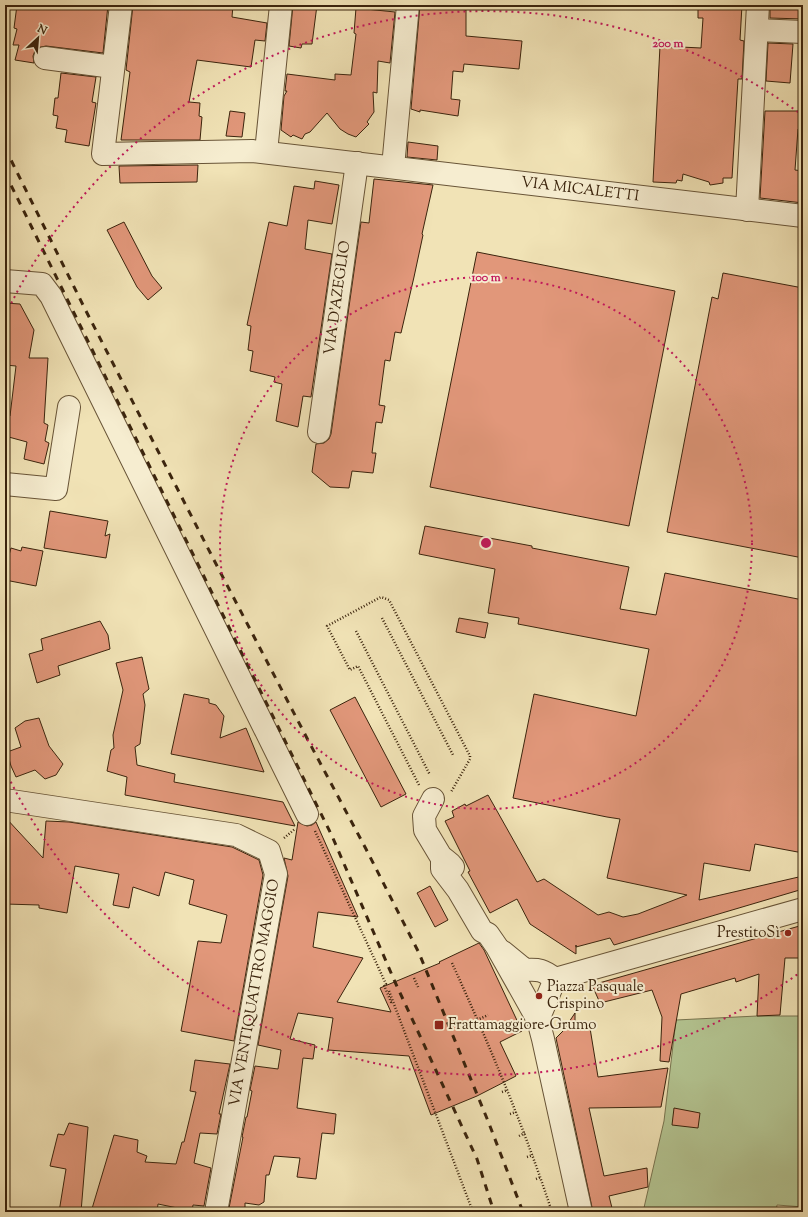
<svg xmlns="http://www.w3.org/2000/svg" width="808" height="1217" viewBox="0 0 808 1217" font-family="'Sorts Mill Goudy',serif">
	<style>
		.green { fill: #b4c592; stroke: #787450 }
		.building { fill: #e1977a; stroke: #3b240d }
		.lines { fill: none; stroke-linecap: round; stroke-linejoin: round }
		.minor-casing { stroke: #685437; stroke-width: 24 }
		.path { stroke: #3b240d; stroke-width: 2.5; stroke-dasharray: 1 2; stroke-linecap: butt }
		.minor { stroke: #f6edd0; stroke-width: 22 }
		.rail { stroke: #3b240d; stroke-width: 3; stroke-dasharray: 7 7; stroke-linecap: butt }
		.ring { fill: none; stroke: #c2185b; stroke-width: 2; stroke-dasharray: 2 4 }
		.poi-dot { fill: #8f2418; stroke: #f6edd0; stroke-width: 1.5 }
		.labels { text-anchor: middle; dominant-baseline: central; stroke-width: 4; stroke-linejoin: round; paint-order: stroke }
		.street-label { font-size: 15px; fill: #3b240d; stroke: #f6edd0 }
		.poi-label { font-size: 15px; fill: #3b240d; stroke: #f6edd0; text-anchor: start }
		.centre { fill: #c2185b; stroke: #f6edd0; stroke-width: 2 }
		.ring-label { font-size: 12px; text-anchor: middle; font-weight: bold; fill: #c2185b; stroke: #f6edd0; stroke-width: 4; stroke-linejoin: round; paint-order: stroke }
	</style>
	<rect width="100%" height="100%" fill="#f1e3b6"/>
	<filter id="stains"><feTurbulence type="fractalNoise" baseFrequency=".005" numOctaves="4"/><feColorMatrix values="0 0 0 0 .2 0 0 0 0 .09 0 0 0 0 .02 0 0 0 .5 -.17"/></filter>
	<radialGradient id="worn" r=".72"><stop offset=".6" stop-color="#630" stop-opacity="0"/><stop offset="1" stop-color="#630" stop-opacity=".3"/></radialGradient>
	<!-- green -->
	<polygon class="green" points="757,1016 803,1016 803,1207 777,1205 776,1212 643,1212 664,1121 676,1020"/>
	<!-- building -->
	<g class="building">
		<polygon points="17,5 108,5 103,53 46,46 36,48 33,56 34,63 15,60 19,45 13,45 17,29 14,28"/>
		<polygon points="133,5 233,5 232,17 267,23 265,41 255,40 251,67 197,60 189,102 200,103 199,116 202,117 200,140 121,140 130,72 126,70"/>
		<polygon points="293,5 317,5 312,44 302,44 301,48 289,46"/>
		<polygon points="420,5 438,5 466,10 466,36 522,41 519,69 464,64 463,72 453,71 451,99 460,100 458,116 420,110 420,112 411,109"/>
		<polygon points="698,5 742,5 740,40 744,41 742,79 738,79 732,178 723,178 723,183 710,185 709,182 683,174 682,181 677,180 676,183 653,182 660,46 681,49 681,47 701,48 703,18 698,18"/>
		<polygon points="770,5 803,5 803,19 770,18"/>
		<polygon points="356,8 395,12 390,63 378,61 377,93 373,92 374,112 367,122 369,124 356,137 348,134 340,129 327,113 310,132 305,134 302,139 293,135 291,137 281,130 284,96 287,91 285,91 287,74 335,80 335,74 351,75 356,34 354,33"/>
		<polygon points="768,43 793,44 790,83 766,81"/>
		<polygon points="61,73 96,77 92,102 96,103 89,146 65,142 67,130 56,128 58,116 53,115 55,98 58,98"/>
		<polygon points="230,111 245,113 242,137 226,136"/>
		<polygon points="765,111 803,111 803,129 798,129 795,170 803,171 803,203 760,198"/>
		<polygon points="408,142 438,146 437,160 407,157"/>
		<polygon points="198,165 197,182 120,183 119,166"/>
		<polygon points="374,179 433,185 422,234 423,235 414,277 401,333 395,332 390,361 385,360 379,405 385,406 382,423 376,422 372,453 376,453 373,473 352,471 349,488 330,487 312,472 316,444 324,443 329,439 331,434 361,222 369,223"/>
		<polygon points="315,181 339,185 332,224 308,220 305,249 332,254 311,397 303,396 298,427 276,421 282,384 274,382 275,377 250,371 253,351 248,350 251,326 247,325 269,222 287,226 294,186 314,189"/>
		<polygon points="124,222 152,276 162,288 148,300 137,287 107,230"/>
		<polygon points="477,252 675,291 629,526 430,487"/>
		<polygon points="723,273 803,288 803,558 667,532 712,297 718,299"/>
		<polygon points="5,303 20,304 34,330 29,358 48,358 44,423 48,425 45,441 49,443 44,464 24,459 27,442 5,436 5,415 10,416 16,366 5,365"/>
		<polygon points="50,511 108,521 105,536 110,534 106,558 44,548"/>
		<polygon points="425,526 532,546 532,548 629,567 620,609 656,615 665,573 803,600 803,853 755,844 750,871 704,863 699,900 803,876 803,889 614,945 610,938 576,947 576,945 576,954 530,924 517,899 490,913 468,872 470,871 445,821 454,817 452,811 465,804 466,806 488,795 537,882 544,879 598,915 609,912 623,917 638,914 687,895 607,878 620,819 607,817 513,798 534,694 636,716 649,649 518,624 519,618 488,613 495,569 419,554"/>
		<polygon points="22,547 43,551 36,586 5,580 5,554 9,555 11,548 21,551"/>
		<polygon points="459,618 488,623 485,638 456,632"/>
		<polygon points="100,621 108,635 110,649 58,666 60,675 37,683 29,654 43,650 41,639"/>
		<polygon points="142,657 149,689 143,694 145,705 140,744 135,747 137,765 175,774 174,782 283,802 295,826 125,795 127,777 107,771 111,750 114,748 113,735 123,690 116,663"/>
		<polygon points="184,694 209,699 209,703 216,705 224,716 220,738 246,728 264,772 171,754"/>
		<polygon points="355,697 406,794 381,807 330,710"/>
		<polygon points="39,718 49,746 63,764 56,775 45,779 35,770 16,777 11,766 7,752 21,747 15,728 25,721"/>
		<polygon points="5,817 43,858 46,821 69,822 232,847 259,860 263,875 234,1041 181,1031 198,941 221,943 227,915 189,904 194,880 165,872 159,896 133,887 129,908 113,905 119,874 75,866 67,913 39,908 39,905 5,904"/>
		<polygon points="298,822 307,826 312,825 316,822 358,917 318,912 313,947 363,958 337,1002 391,1012 380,988 440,963 439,962 479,943 484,950 522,1031 500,1042 516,1076 477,1096 431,1115 409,1056 328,1050 333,1018 298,1013 290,1039 315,1045 313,1059 303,1058 297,1108 336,1114 334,1134 322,1133 316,1179 297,1177 300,1158 274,1156 269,1175 266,1175 264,1202 259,1205 245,1203 245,1212 230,1212 231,1208 229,1208 243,1137 242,1137 246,1117 247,1117 252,1091 250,1090 255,1066 278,1069 281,1050 258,1045 288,876 284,858 292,860"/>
		<polygon points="430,886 448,920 435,927 417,893"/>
		<polygon points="803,925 803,958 785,958 780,1015 757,1016 759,974 736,982 735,978 681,994 669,1062 660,1061 662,1017 652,990 600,1003 592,985"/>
		<polygon points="575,1013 575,1030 590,1028 598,1077 668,1068 661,1107 589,1108 604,1176 647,1168 648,1187 609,1196 613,1212 593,1212 556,1038 563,1031"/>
		<polygon points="195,1060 230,1064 219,1114 221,1114 217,1134 200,1133 194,1163 211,1168 204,1206 193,1205 192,1211 158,1204 157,1212 91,1212 114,1135 138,1140 137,1152 147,1156 145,1162 176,1164 182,1142 184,1142 196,1092 190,1091"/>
		<polygon points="674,1108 700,1113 698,1128 672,1125"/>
		<polygon points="69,1123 88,1127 81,1212 59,1212 66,1169 50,1166 58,1134 64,1135"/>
	</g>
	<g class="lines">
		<defs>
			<g id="minor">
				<polyline points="121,5 103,154 252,151 803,216"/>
				<polyline points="757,30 803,32"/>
				<polyline points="45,58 113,67"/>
				<polyline points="266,152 281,5"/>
				<polyline points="393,167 408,5"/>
				<polyline points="747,210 758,5"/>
				<polyline points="5,281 42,284 51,296 307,814"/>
				<polyline points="319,432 357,163"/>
				<polyline points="5,484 56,489 69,407"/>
				<path d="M 433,799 L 424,816 L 425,830 L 440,855 C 444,860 449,861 453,867"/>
				<polyline points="5,800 236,835 269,851 276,874 216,1212"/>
				<polyline points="442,858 442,869 458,890 482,931 488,934 497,947 538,1020 543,1039 581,1212"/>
				<path d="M 503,952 L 525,970 C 539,969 543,970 555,979"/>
				<polyline points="555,979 803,909"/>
				<polyline points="538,1020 555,979"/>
			</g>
		</defs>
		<!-- minor casing -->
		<use href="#minor" class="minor-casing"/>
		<!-- path -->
		<g class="path">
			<polyline points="382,618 453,755"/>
			<polyline points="356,631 430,775"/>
			<polyline points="419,785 358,666 350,670 327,626 381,597 389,600 470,756 470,759 451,792"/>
			<polyline points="315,831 386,984 384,985 391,1002 393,1001"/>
			<polyline points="284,838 295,829"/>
			<path d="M 452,963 C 489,1044 524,1127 552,1212"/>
			<polyline points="414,978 419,989"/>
			<polyline points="389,991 473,1212"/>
			<polyline points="477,1020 488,1015"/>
			<polyline points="480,1026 491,1021"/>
			<polyline points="502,1092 508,1090"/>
			<polyline points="510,1114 516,1112"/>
			<polyline points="519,1136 525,1133"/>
			<polyline points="527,1157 533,1155"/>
			<polyline points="536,1179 541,1177"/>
		</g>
		<!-- minor -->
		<use href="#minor" class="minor"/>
		<!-- rail -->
		<g class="rail">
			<polyline points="5,148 85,309 215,562 309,742 366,849 419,953 488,1121 523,1212"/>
			<polyline points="5,173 332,836 395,982 477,1159 494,1212"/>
		</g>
	</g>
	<!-- distance rings -->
	<g class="ring">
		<circle cx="486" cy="543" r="266"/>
		<path d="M802 971A532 532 0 0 1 6 772M6 314A532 532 0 0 1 802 115"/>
	</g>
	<!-- markers -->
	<g class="poi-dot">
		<circle cx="788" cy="933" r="4"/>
		<circle cx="539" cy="996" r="4"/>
		<rect x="434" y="1020" width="10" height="10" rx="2"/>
	</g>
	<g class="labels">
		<!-- street labels -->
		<g class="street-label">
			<text transform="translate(580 190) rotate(7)">VIA MICALETTI</text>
			<text transform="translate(338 298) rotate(-82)">VIA D'AZEGLIO</text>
			<text transform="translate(255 993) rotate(-80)">VIA VENTIQUATTRO MAGGIO</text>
		</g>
		<!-- poi labels -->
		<g class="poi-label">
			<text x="780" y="933" text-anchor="end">PrestitoSì</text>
			<text x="547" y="987">Piazza Pasquale<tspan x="547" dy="17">Crispino</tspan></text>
			<text x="448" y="1025">Frattamaggiore-Grumo</text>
		</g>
	</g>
	<circle cx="486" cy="543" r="6" class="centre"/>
	<g class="ring-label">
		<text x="668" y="47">200 m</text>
		<text x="486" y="281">100 m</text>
	</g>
	<!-- margin -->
	<rect width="808" height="1217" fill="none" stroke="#f1e3b6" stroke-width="20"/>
	<rect x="6" y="6" width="796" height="1205" fill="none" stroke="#3b240d" stroke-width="2"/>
	<rect x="10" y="10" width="788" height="1197" fill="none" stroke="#3b240d"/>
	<!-- north arrow -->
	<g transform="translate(38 38) rotate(26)" stroke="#f6edd0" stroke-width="3" paint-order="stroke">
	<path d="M0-3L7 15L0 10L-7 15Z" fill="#3b240d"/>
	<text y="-6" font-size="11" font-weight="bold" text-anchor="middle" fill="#3b240d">N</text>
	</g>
	<rect width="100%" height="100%" filter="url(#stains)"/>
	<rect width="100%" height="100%" fill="url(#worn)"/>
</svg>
